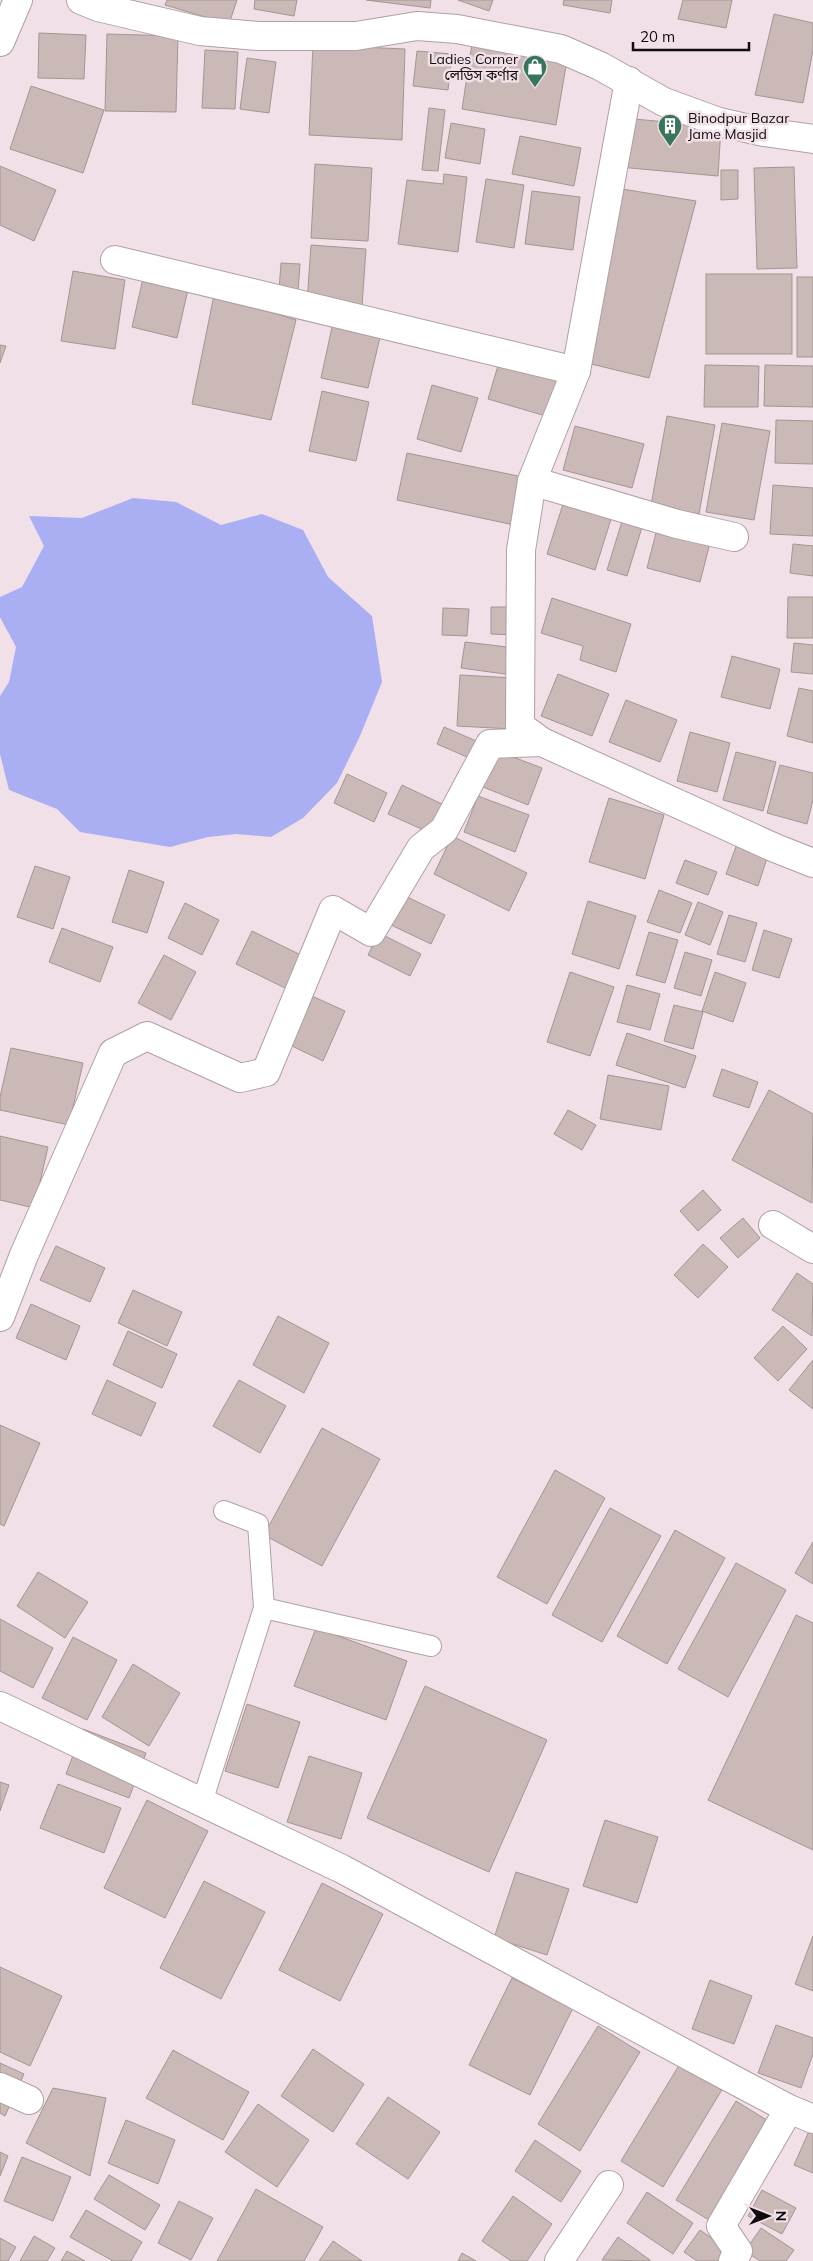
<svg xmlns="http://www.w3.org/2000/svg" width="813" height="2261" viewBox="0 0 813 2261" font-family="Mulish,'Noto Sans Bengali',sans-serif">
	<style>
		.water { fill: #aaaef3 }
		.building { fill: #cab9b6; stroke: #a59592 }
		.lines { fill: none; stroke-linecap: round; stroke-linejoin: round }
		.lane-casing { stroke: #afa0a6; stroke-width: 22 }
		.street-casing { stroke: #afa0a6; stroke-width: 30 }
		.lane { stroke: #fff; stroke-width: 20 }
		.street { stroke: #fff; stroke-width: 28 }
		.labels { text-anchor: middle; dominant-baseline: central; stroke-width: 5; stroke-linejoin: round; paint-order: stroke }
		.poi-label { font-size: 14px; fill: #100b0d; stroke: #f1e0e7; text-anchor: end }
	</style>
	<rect width="100%" height="100%" fill="#f1e0e7"/>
	<!-- water -->
	<polygon class="water" points="133,498 176,502 221,525 262,514 303,530 328,577 372,616 382,682 360,736 337,783 303,818 271,837 236,834 208,837 170,847 80,832 57,809 9,790 0,754 0,696 9,682 16,647 0,617 0,597 22,587 44,546 29,516 82,518"/>
	<!-- building -->
	<g class="building">
		<polygon points="167,0 237,0 229,24 165,5"/>
		<polygon points="255,0 297,0 294,16 254,9"/>
		<polygon points="366,0 431,0 430,8"/>
		<polygon points="458,0 493,0 489,11"/>
		<polygon points="564,0 612,0 610,13 563,5"/>
		<polygon points="683,0 732,0 726,28 678,19"/>
		<polygon points="774,14 813,23 813,50 803,103 755,95"/>
		<polygon points="39,33 86,35 84,79 38,78"/>
		<polygon points="107,34 178,36 176,112 105,111"/>
		<polygon points="472,44 567,60 556,125 462,109"/>
		<polygon points="313,45 405,49 402,140 309,135"/>
		<polygon points="205,50 238,52 235,109 202,108"/>
		<polygon points="417,51 452,54 448,90 413,86"/>
		<polygon points="247,58 276,62 269,113 240,109"/>
		<polygon points="31,86 104,110 83,173 10,149"/>
		<polygon points="429,108 445,110 438,171 422,170"/>
		<polygon points="623,118 721,127 718,176 619,167"/>
		<polygon points="451,123 485,129 480,164 445,158"/>
		<polygon points="520,136 581,148 574,186 512,174"/>
		<polygon points="315,164 372,168 368,241 311,238"/>
		<polygon points="0,166 56,190 34,241 0,225"/>
		<polygon points="794,167 797,268 757,269 754,168"/>
		<polygon points="721,170 738,170 738,199 721,200"/>
		<polygon points="444,174 467,177 458,252 398,244 407,180 443,184"/>
		<polygon points="486,179 524,185 514,248 476,242"/>
		<polygon points="616,188 696,201 649,378 587,363"/>
		<polygon points="532,191 580,197 573,250 525,244"/>
		<polygon points="311,245 366,249 362,306 307,303"/>
		<polygon points="281,263 300,264 298,291 279,290"/>
		<polygon points="73,271 125,280 115,349 61,341"/>
		<polygon points="144,274 189,285 177,338 132,327"/>
		<rect x="706" y="274" width="86" height="80"/>
		<rect x="797" y="277" width="16" height="80"/>
		<polygon points="214,295 296,320 271,420 192,404"/>
		<polygon points="334,318 382,329 368,388 321,378"/>
		<polygon points="0,345 6,346 0,363"/>
		<polygon points="500,359 561,377 549,417 488,399"/>
		<polygon points="705,365 759,366 758,407 704,407"/>
		<polygon points="765,365 813,366 813,407 764,406"/>
		<polygon points="432,385 478,398 461,452 417,439"/>
		<polygon points="322,391 369,402 356,461 309,451"/>
		<polygon points="667,416 715,425 699,514 651,505"/>
		<polygon points="776,420 813,421 813,464 775,463"/>
		<polygon points="722,423 770,431 754,520 706,512"/>
		<polygon points="575,426 644,444 632,488 563,470"/>
		<polygon points="407,453 523,477 514,525 397,500"/>
		<polygon points="773,485 813,488 813,536 770,534"/>
		<polygon points="565,498 613,513 595,570 547,554"/>
		<polygon points="623,518 643,524 627,576 607,570"/>
		<polygon points="658,525 711,539 700,582 647,568"/>
		<polygon points="793,544 813,546 813,576 790,573"/>
		<polygon points="788,597 813,597 813,638 787,638"/>
		<polygon points="552,598 631,624 616,672 580,660 583,646 541,633"/>
		<polygon points="491,607 517,607 516,635 491,634"/>
		<polygon points="443,608 469,609 467,636 442,635"/>
		<polygon points="465,642 516,648 512,675 461,668"/>
		<polygon points="794,643 813,645 813,674 791,672"/>
		<polygon points="732,656 780,669 770,709 721,697"/>
		<polygon points="558,674 609,694 592,736 541,716"/>
		<polygon points="460,675 515,678 512,729 457,726"/>
		<polygon points="799,688 813,691 813,743 787,736"/>
		<polygon points="626,700 677,720 660,762 609,742"/>
		<polygon points="444,727 481,743 474,760 437,744"/>
		<polygon points="690,732 730,743 717,792 677,781"/>
		<polygon points="492,749 542,768 528,805 478,785"/>
		<polygon points="736,752 776,762 763,811 723,800"/>
		<polygon points="780,765 813,773 813,800 807,824 767,813"/>
		<polygon points="347,774 387,793 374,822 334,803"/>
		<polygon points="402,785 442,804 428,832 388,814"/>
		<polygon points="478,796 529,815 515,852 464,832"/>
		<polygon points="609,798 664,815 645,879 589,862"/>
		<polygon points="452,836 527,873 509,911 434,874"/>
		<polygon points="738,841 769,852 758,886 726,874"/>
		<polygon points="685,860 717,872 708,895 676,883"/>
		<polygon points="35,866 70,877 53,929 17,917"/>
		<polygon points="129,870 164,882 147,933 112,922"/>
		<polygon points="659,890 692,903 680,933 647,922"/>
		<polygon points="405,896 445,915 431,944 391,925"/>
		<polygon points="588,901 636,916 619,969 572,954"/>
		<polygon points="698,902 723,912 710,945 685,935"/>
		<polygon points="185,903 219,920 202,955 168,938"/>
		<polygon points="729,915 757,923 745,962 717,954"/>
		<polygon points="62,928 113,947 100,982 49,962"/>
		<polygon points="764,930 792,939 779,978 752,970"/>
		<polygon points="252,931 305,957 289,990 236,964"/>
		<polygon points="649,932 678,940 665,983 636,975"/>
		<polygon points="379,933 421,954 410,976 368,955"/>
		<polygon points="685,952 712,960 701,996 674,988"/>
		<polygon points="164,955 196,972 171,1020 138,1003"/>
		<polygon points="570,972 614,987 590,1056 547,1042"/>
		<polygon points="715,972 746,983 733,1022 702,1011"/>
		<polygon points="627,985 660,994 650,1030 617,1022"/>
		<polygon points="312,996 345,1011 323,1061 290,1045"/>
		<polygon points="674,1005 703,1012 693,1049 664,1041"/>
		<polygon points="627,1033 696,1056 685,1088 616,1065"/>
		<polygon points="11,1048 83,1063 69,1125 0,1110 0,1097"/>
		<polygon points="722,1069 758,1082 749,1108 713,1096"/>
		<polygon points="608,1075 669,1086 661,1130 600,1119"/>
		<polygon points="769,1090 813,1114 812,1203 732,1160"/>
		<polygon points="568,1110 596,1125 582,1150 554,1134"/>
		<polygon points="0,1136 48,1147 34,1208 0,1200"/>
		<polygon points="703,1190 721,1210 698,1231 680,1211"/>
		<polygon points="743,1218 760,1238 738,1258 720,1238"/>
		<polygon points="703,1244 728,1267 698,1298 674,1275"/>
		<polygon points="56,1246 105,1268 90,1302 40,1280"/>
		<polygon points="797,1273 813,1284 812,1336 772,1310"/>
		<polygon points="133,1290 182,1312 167,1346 118,1323"/>
		<polygon points="31,1304 80,1326 66,1360 16,1338"/>
		<polygon points="278,1316 329,1343 304,1393 253,1365"/>
		<polygon points="783,1326 807,1349 778,1381 754,1358"/>
		<polygon points="128,1331 177,1354 162,1388 113,1365"/>
		<polygon points="813,1360 813,1409 789,1390"/>
		<polygon points="107,1380 156,1403 141,1436 92,1414"/>
		<polygon points="239,1380 286,1406 260,1453 213,1426"/>
		<polygon points="0,1425 40,1443 4,1526 0,1524"/>
		<polygon points="322,1428 380,1459 322,1566 264,1535"/>
		<polygon points="555,1470 605,1498 547,1604 497,1577"/>
		<polygon points="610,1508 661,1536 602,1642 552,1615"/>
		<polygon points="675,1530 725,1558 667,1664 617,1636"/>
		<polygon points="813,1542 813,1584 795,1573"/>
		<polygon points="736,1563 786,1590 728,1697 678,1669"/>
		<polygon points="38,1572 88,1602 65,1638 17,1606"/>
		<polygon points="796,1615 813,1623 813,1850 708,1800"/>
		<polygon points="0,1619 53,1648 33,1688 0,1671"/>
		<polygon points="316,1628 407,1661 386,1720 294,1686"/>
		<polygon points="73,1637 117,1660 87,1720 42,1698"/>
		<polygon points="133,1664 180,1693 149,1746 102,1717"/>
		<polygon points="425,1686 547,1740 489,1872 367,1818"/>
		<polygon points="247,1704 300,1722 278,1788 225,1771"/>
		<polygon points="83,1729 146,1753 129,1798 66,1774"/>
		<polygon points="309,1756 362,1773 341,1839 287,1822"/>
		<polygon points="0,1782 9,1785 0,1811"/>
		<polygon points="58,1784 121,1808 104,1853 40,1828"/>
		<polygon points="147,1800 208,1831 165,1918 104,1888"/>
		<polygon points="605,1820 658,1837 637,1903 583,1886"/>
		<polygon points="516,1872 569,1889 547,1955 494,1938"/>
		<polygon points="204,1881 265,1912 221,1999 160,1968"/>
		<polygon points="322,1883 383,1914 340,2001 279,1970"/>
		<polygon points="813,1936 813,1991 795,1984"/>
		<polygon points="0,1967 62,1996 30,2066 0,2052"/>
		<polygon points="512,1978 573,2008 530,2095 469,2065"/>
		<polygon points="710,1980 752,1996 734,2044 692,2029"/>
		<polygon points="776,2025 813,2038 813,2054 801,2088 758,2073"/>
		<polygon points="598,2026 640,2052 580,2151 538,2124"/>
		<polygon points="313,2049 364,2084 333,2132 281,2096"/>
		<polygon points="173,2050 249,2092 223,2140 146,2098"/>
		<polygon points="681,2062 723,2088 663,2187 621,2161"/>
		<polygon points="0,2063 24,2074 5,2116 0,2113"/>
		<polygon points="53,2088 106,2098 90,2176 26,2143"/>
		<polygon points="388,2097 440,2132 408,2179 356,2144"/>
		<polygon points="736,2101 778,2127 719,2226 676,2200"/>
		<polygon points="258,2104 309,2140 277,2187 225,2152"/>
		<polygon points="126,2120 175,2140 158,2184 108,2163"/>
		<polygon points="810,2129 813,2130 813,2173 794,2165"/>
		<polygon points="535,2140 581,2171 561,2202 515,2171"/>
		<polygon points="0,2152 8,2156 0,2176"/>
		<polygon points="22,2157 71,2177 53,2221 4,2201"/>
		<polygon points="109,2175 160,2205 145,2230 94,2199"/>
		<polygon points="256,2189 323,2227 304,2261 217,2261"/>
		<polygon points="762,2190 796,2208 782,2234 748,2216"/>
		<polygon points="647,2192 693,2223 673,2254 627,2223"/>
		<polygon points="513,2196 552,2224 527,2261 511,2261 482,2241"/>
		<polygon points="179,2201 213,2218 191,2260 158,2243"/>
		<polygon points="86,2210 142,2242 131,2261 113,2261 70,2237"/>
		<polygon points="761,2228 794,2250 786,2261 760,2261 745,2251"/>
		<polygon points="700,2230 732,2252 726,2261 697,2261 684,2252"/>
		<polygon points="34,2236 55,2248 47,2261 20,2261"/>
		<polygon points="618,2237 650,2260 650,2261 602,2260"/>
		<polygon points="0,2238 16,2247 8,2261 0,2261"/>
		<polygon points="333,2241 362,2261 319,2261"/>
		<polygon points="67,2251 85,2261 61,2261"/>
		<polygon points="462,2253 476,2261 458,2261"/>
	</g>
	<g class="lines">
		<defs>
			<g id="lane">
				<polyline points="224,1511 258,1524 264,1608"/>
				<polyline points="202,1802 264,1608 431,1646"/>
			</g>
			<g id="street">
				<polyline points="81,0 98,7 200,31 258,36 356,36 417,26 457,29 561,49 600,66 664,102 719,122 764,132 813,139"/>
				<polyline points="0,42 18,0"/>
				<polyline points="629,81 576,371 532,481 521,550 520,726 542,742 775,848 813,863"/>
				<polyline points="115,260 576,371"/>
				<polyline points="532,481 677,524 734,537"/>
				<polyline points="773,1225 813,1249"/>
				<polyline points="0,1317 24,1255 113,1053 147,1036 240,1078 266,1072 333,910 371,932 421,848 444,830 490,744 542,742"/>
				<polyline points="0,1706 342,1869 721,2073 789,2109 813,2119"/>
				<polyline points="0,2087 29,2100"/>
				<polyline points="559,2261 609,2185"/>
				<polyline points="733,2261 738,2251 721,2226 789,2109"/>
			</g>
		</defs>
		<!-- lane casing -->
		<use href="#lane" class="lane-casing"/>
		<!-- street casing -->
		<use href="#street" class="street-casing"/>
		<!-- lane -->
		<use href="#lane" class="lane"/>
		<!-- street -->
		<use href="#street" class="street"/>
	</g>
	<!-- icons -->
	<defs>
		<symbol id="shop-pin" viewBox="-11 -11 22 30"><path d="M0 17L-7.5 6A9.5 9.5 0 1 1 7.5 6Z" fill="#39745d" stroke="#f1e0e7"/><path d="M-5-2.5h2.3a2.7 3.5 0 0 1 5.4 0H5L5.5 6h-11ZM-1.5-2.5h3a1.5 2.3 0 0 0-3 0Z" fill="#fff"/></symbol>
		<symbol id="building-pin" viewBox="-11 -11 22 30"><path d="M0 17L-7.5 6A9.5 9.5 0 1 1 7.5 6Z" fill="#39745d" stroke="#f1e0e7"/><path d="M-4-6H4V6H1V3H-1V6H-4ZM-2.5-4.3h1.7v1.8h-1.7ZM.8-4.3h1.7v1.8H.8ZM-2.5-1h1.7V.8h-1.7ZM.8-1h1.7V.8H.8Z" fill="#fff"/></symbol>
	</defs>
	<g fill-rule="evenodd">
		<use href="#shop-pin" x="521" y="53" width="28" height="38"/>
		<use href="#building-pin" x="656" y="112" width="28" height="38"/>
	</g>
	<g class="labels">
		<!-- poi labels -->
		<g class="poi-label">
			<text x="518" y="59">Ladies Corner<tspan x="518" dy="16">লেডিস কর্ণার</tspan></text>
			<text x="688" y="118" text-anchor="start">Binodpur Bazar<tspan x="688" dy="16">Jame Masjid</tspan></text>
		</g>
	</g>
	<!-- north arrow -->
	<g transform="translate(768 2216) rotate(90)" stroke="#f1e0e7" stroke-width="4" paint-order="stroke">
	<path d="M0-4L9 19L0 12L-9 19Z" fill="#100b0d"/>
	<text y="-8" font-size="14" font-weight="bold" text-anchor="middle" fill="#100b0d">N</text>
	</g>
	<!-- scale -->
	<path d="M633 42v8h116v-8" fill="none" stroke="#100b0d" stroke-width="2.5"/>
	<text x="640" y="42" font-size="15" fill="#100b0d" stroke="#f1e0e7" stroke-width="4" paint-order="stroke">20 m</text>
</svg>
